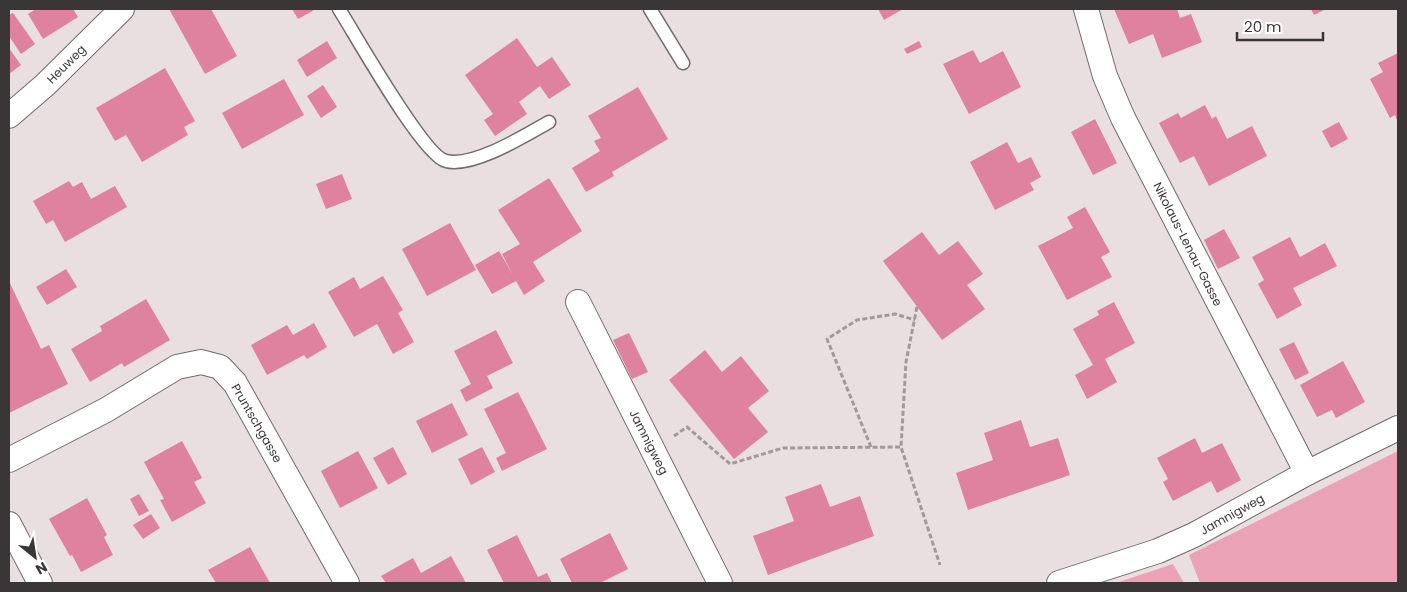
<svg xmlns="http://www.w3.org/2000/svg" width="1407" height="592" viewBox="0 0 1407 592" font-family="Poppins,sans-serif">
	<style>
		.green { fill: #e9a2b6 }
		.building { fill: #df829f }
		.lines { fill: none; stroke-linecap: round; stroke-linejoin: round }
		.lane-casing { stroke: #726a6c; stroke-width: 15 }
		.street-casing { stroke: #726a6c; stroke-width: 26 }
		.path { stroke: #a1999b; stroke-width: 3; stroke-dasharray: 5 2.5; stroke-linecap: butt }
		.lane { stroke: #fff; stroke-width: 12 }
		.street { stroke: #fff; stroke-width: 24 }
		.labels { text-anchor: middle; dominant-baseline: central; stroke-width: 4; stroke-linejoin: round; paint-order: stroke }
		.street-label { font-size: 12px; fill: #3a3637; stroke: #fff }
	</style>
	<rect width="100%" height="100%" fill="#e9dfe1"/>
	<!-- green -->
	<g class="green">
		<polygon points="1398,451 1398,583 1200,583 1189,555"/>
		<polygon points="1173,564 1184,583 1116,583"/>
	</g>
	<!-- building -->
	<g class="building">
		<polygon points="36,9 73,9 78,17 43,39 28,14"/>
		<polygon points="169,9 211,9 237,56 205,74"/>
		<polygon points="292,9 316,9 298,19"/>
		<polygon points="878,9 903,9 884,20"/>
		<polygon points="1114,9 1177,9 1180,18 1191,14 1202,42 1162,58 1153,34 1129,44"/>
		<polygon points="1311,9 1326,9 1314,15"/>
		<polygon points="13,13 35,44 21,54 9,36 9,15"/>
		<polygon points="517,38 537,67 552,57 571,85 549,99 540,86 519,102 527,114 495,136 484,120 493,114 465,75"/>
		<polygon points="327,41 337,58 307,77 297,60"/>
		<polygon points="919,41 922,47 907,54 904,49"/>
		<polygon points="9,48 21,65 9,74"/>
		<polygon points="973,50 980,63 1003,51 1021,87 969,114 943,64"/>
		<polygon points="1398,53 1398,123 1395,115 1390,118 1370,79 1383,72 1378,63"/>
		<polygon points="165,68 195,121 184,127 188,135 142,162 126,135 115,141 96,108"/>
		<polygon points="284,79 304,115 242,149 222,113"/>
		<polygon points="323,85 337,107 321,118 307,96"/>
		<polygon points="638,87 668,139 612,172 614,176 586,192 572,168 600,151 594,141 601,138 588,116"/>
		<polygon points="1205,105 1212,119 1216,116 1227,139 1252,126 1267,156 1209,186 1194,156 1180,163 1159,123 1178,113 1181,118"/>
		<polygon points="1095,119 1117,163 1093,175 1071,132"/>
		<polygon points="1339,122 1348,139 1331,148 1322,131"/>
		<polygon points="1007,142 1018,163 1031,157 1041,177 1030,183 1034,190 995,210 970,162"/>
		<polygon points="342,174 352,199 326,209 316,184"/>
		<polygon points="549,178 582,231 533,262 545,281 524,295 516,281 492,294 475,265 499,251 513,275 502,254 520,244 498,210"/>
		<polygon points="69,181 73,187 82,182 91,199 115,186 127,207 65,242 53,220 46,224 33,201"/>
		<polygon points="1085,207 1110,252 1101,257 1112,277 1067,300 1038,246 1073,228 1067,217"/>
		<polygon points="450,223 476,270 427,296 402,249"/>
		<polygon points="1224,229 1240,258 1218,269 1204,240"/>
		<polygon points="922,232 939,255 958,241 983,274 967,285 985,309 942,340 883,261"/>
		<polygon points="1290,237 1300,257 1325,243 1337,266 1293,288 1302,305 1277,319 1258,284 1264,280 1252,257"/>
		<polygon points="66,269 77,287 47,305 36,287"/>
		<polygon points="383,276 403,310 398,313 414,342 393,354 377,324 354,337 328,292 354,277 360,289"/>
		<polygon points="9,281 41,349 49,345 68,384 9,413"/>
		<polygon points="146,299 170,340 124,367 122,363 90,382 71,349 102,331 100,326"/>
		<polygon points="1114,302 1135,343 1105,359 1117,382 1087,399 1075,375 1093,365 1073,329 1099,315 1097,311"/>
		<polygon points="314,323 327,347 307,359 304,355 267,375 251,345 287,325 293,335"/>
		<polygon points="496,330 513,363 487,376 493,388 466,402 460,390 471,384 454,351"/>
		<polygon points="629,333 648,372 632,379 613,340"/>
		<polygon points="1294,342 1309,373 1295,380 1279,349"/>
		<polygon points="705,350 722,372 741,356 769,391 748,408 768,432 734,459 669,380"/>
		<polygon points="1343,361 1365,402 1336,418 1332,410 1317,417 1300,385"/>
		<polygon points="518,392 547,449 502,471 496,458 506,453 484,409"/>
		<polygon points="452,403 468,435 432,453 416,421"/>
		<polygon points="1021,420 1030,447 1058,438 1070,475 968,510 956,473 993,460 984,433"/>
		<polygon points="1195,438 1202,453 1222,443 1241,480 1217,493 1211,481 1173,501 1163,482 1168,479 1157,458"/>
		<polygon points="182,441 202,478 194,482 206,503 172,522 160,500 164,499 144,462"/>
		<polygon points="393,447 407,474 388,485 373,458"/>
		<polygon points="482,447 495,472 471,485 458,459"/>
		<polygon points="358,451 378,488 340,508 321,471"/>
		<polygon points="821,484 830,507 860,496 874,536 768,575 753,536 794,521 785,497"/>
		<polygon points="139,494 149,511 139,516 130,499"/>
		<polygon points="87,498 107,535 104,537 113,555 81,572 72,555 70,556 49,519"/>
		<polygon points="151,514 160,528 143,539 133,525"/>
		<polygon points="610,533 628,569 600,583 572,583 560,559"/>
		<polygon points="517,535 538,577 547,573 552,583 504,583 487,550"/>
		<polygon points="250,547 270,583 216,583 208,570"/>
		<polygon points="451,556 466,583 386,583 381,576 413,558 421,573"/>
	</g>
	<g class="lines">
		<defs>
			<g id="lane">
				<path d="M 339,9 C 355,34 423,156 446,161 C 473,168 526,135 549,122"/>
				<polyline points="650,9 683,63"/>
			</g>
			<g id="street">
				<polyline points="1086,9 1105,76 1123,118 1307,473"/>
				<polyline points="9,116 45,85 122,9"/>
				<polyline points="578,302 720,583"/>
				<polyline points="9,460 106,410 177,367 201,362 220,367 235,383 347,583"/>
				<polyline points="9,524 40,583"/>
				<polyline points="1059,583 1158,551 1194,535 1307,473 1398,428"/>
			</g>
		</defs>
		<!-- lane casing -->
		<use href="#lane" class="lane-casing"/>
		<!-- street casing -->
		<use href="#street" class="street-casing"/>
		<!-- path -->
		<g class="path">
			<polyline points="917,307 906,362 901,447 940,565"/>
			<polyline points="674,436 687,427 730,464 783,448 901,447"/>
			<polyline points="871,447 827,339 857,320 895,314 915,320"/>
		</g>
		<!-- lane -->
		<use href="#lane" class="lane"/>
		<!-- street -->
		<use href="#street" class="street"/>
	</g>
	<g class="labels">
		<!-- street labels -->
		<g class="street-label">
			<text transform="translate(66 64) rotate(-45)">Heuweg</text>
			<text transform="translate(1188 244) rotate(63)">Nikolaus-Lenau-Gasse</text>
			<text transform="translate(257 423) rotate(60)">Pruntschgasse</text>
			<text transform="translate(649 442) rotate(63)">Jamnigweg</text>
			<text transform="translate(1232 514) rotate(-29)">Jamnigweg</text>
		</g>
	</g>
	<!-- border -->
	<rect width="1407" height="592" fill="none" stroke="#3a3637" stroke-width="20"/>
	<!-- north arrow -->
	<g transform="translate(35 557) rotate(150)" stroke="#ffffff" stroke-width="4" paint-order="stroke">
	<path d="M0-4L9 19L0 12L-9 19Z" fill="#3a3637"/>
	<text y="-8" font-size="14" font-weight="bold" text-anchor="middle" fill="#3a3637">N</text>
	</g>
	<!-- scale -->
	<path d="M1237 32v8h86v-8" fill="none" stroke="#3a3637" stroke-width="2.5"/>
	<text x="1244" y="32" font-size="15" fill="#3a3637" stroke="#ffffff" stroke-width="4" paint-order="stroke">20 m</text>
</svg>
